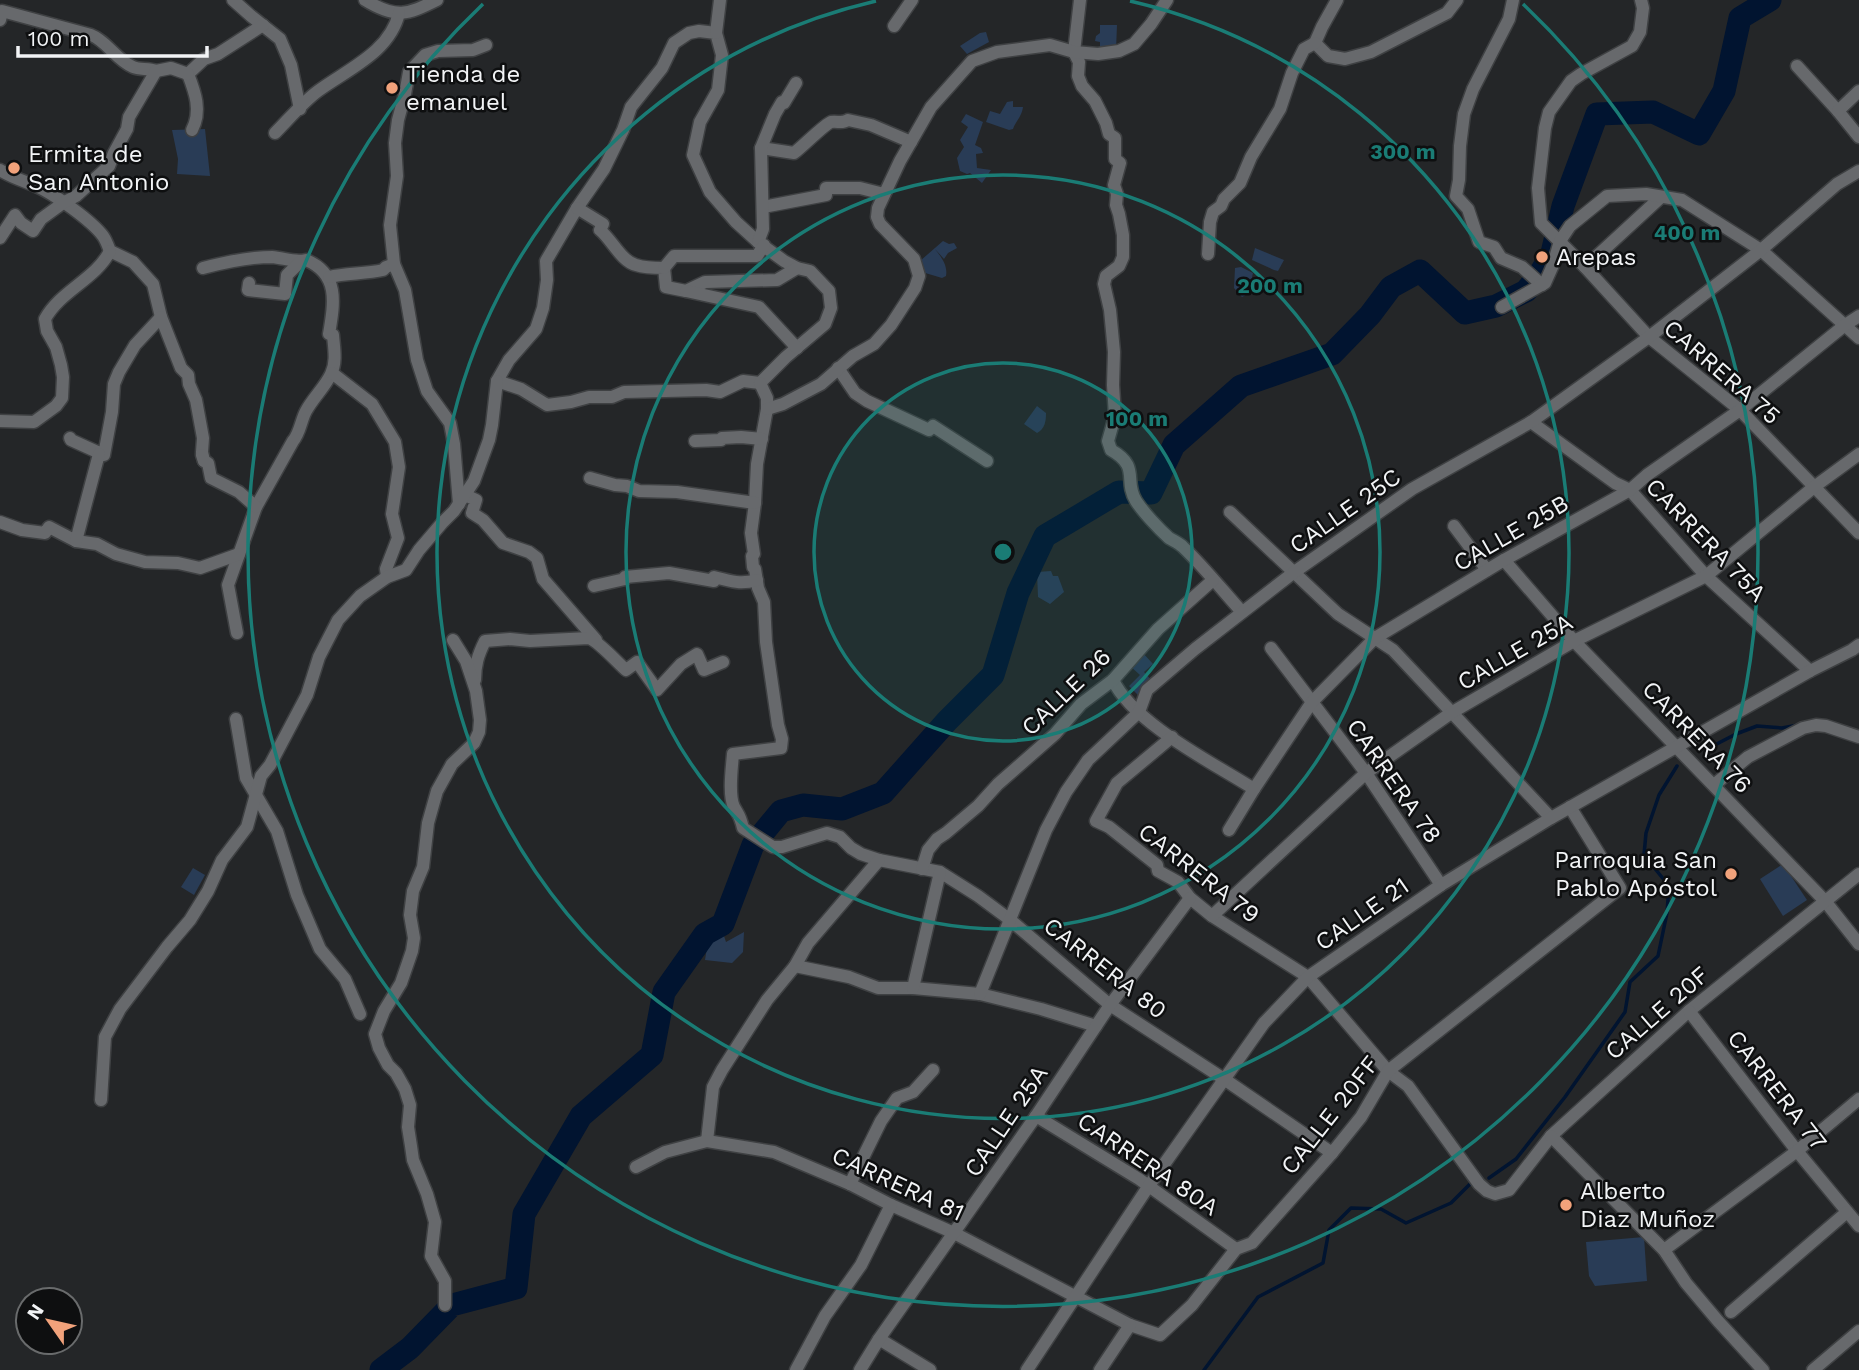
<svg xmlns="http://www.w3.org/2000/svg" width="1859" height="1370" viewBox="0 0 1859 1370" font-family="'Work Sans',sans-serif">
	<style>
		.green { fill: #293c56 }
		.lines { fill: none; stroke-linecap: round; stroke-linejoin: round }
		.stream { stroke: #011430; stroke-width: 3.5 }
		.river { stroke: #011430; stroke-width: 23 }
		.minor-casing { stroke: #3f4143; stroke-width: 15 }
		.minor { stroke: #67696c; stroke-width: 12 }
		.ring { fill: none; stroke: #1a7c75; stroke-width: 3.5 }
		.poi-dot { fill: #f1a27b; stroke: #0e0f10; stroke-width: 2.5 }
		.labels { text-anchor: middle; dominant-baseline: central; stroke-width: 5; stroke-linejoin: round; paint-order: stroke }
		.poi-label { font-size: 24px; fill: #f2f4f6; stroke: #0e0f10; text-anchor: start }
		.street-label { font-size: 24px; fill: #f2f4f6; stroke: #0e0f10 }
		.centre { fill: #1a7c75; stroke: #0e0f10; stroke-width: 3.5 }
		.ring-label { font-size: 21px; text-anchor: middle; font-weight: bold; fill: #1a7c75; stroke: #0e0f10; stroke-width: 5; stroke-linejoin: round; paint-order: stroke }
	</style>
	<rect width="100%" height="100%" fill="#242628"/>
	<!-- green -->
	<g class="green">
		<polygon points="1100,25 1117,25 1116,50 1100,51 1100,42 1095,41 1096,36 1100,33"/>
		<polygon points="986,32 989,42 967,54 960,46 980,33"/>
		<path d="M 1013,101 L 1013,107 L 1023,107 C 1022,116 1016,121 1013,129 L 1009,130 L 986,122 L 990,111 L 1000,114 L 1007,102 Z"/>
		<polygon points="966,114 983,122 975,145 981,148 983,153 976,154 977,168 991,170 982,183 970,173 967,174 960,171 957,158 964,147 960,140 968,127 961,122"/>
		<polygon points="205,129 210,176 177,174 178,159 172,130"/>
		<path d="M 943,241 L 949,244 L 954,243 L 957,248 L 948,253 L 944,259 L 935,249 C 941,257 948,265 946,276 L 942,278 L 922,272 L 920,261 Z"/>
		<polygon points="1255,248 1284,260 1278,271 1274,270 1252,260"/>
		<path d="M 1241,267 L 1253,273 C 1250,284 1254,292 1242,297 L 1234,288 L 1235,268 Z"/>
		<path d="M 1037,406 L 1046,413 C 1046,421 1045,429 1037,433 L 1024,424 Z"/>
		<polygon points="1051,571 1053,576 1058,576 1064,592 1050,604 1038,597 1037,572"/>
		<polygon points="1142,652 1153,664 1144,672 1152,681 1138,695 1129,686 1140,675 1129,665"/>
		<polygon points="1783,864 1807,900 1783,916 1760,879"/>
		<polygon points="193,868 205,875 194,895 181,887"/>
		<polygon points="721,927 726,942 744,932 743,952 732,963 705,960 709,935"/>
		<polygon points="1644,1237 1647,1281 1595,1286 1589,1276 1586,1242"/>
	</g>
	<g class="lines">
		<!-- stream -->
		<g class="stream">
			<polyline points="1707,749 1736,734 1757,726 1782,728 1798,725"/>
			<polyline points="1489,1178 1516,1159 1565,1097 1625,1012 1630,982 1658,956 1667,913 1669,886 1644,855 1646,833 1659,795 1677,766"/>
			<polyline points="1204,1370 1258,1297 1323,1263 1329,1230 1351,1208 1381,1209 1406,1223 1451,1203 1471,1183"/>
		</g>
		<!-- river -->
		<polyline class="river" points="381,1370 410,1348 452,1305 516,1288 524,1214 581,1116 652,1055 664,992 705,934 723,924 753,845 781,811 803,805 842,809 883,793 947,721 993,675 1018,593 1045,536 1119,492 1151,493 1174,445 1241,386 1332,354 1370,315 1391,287 1420,271 1465,313 1496,306 1526,291 1541,272 1552,253 1563,206 1597,114 1653,112 1699,134 1724,91 1740,18 1770,0"/>
		<defs>
			<g id="minor">
				<polyline points="233,0 251,16 280,39 291,65 300,109"/>
				<path d="M 365,0 C 396,19 407,15 437,0"/>
				<path d="M 1080,0 L 1074,52 L 1079,62 L 1078,76 L 1082,86 L 1095,101 L 1106,123 L 1109,134 L 1115,138 L 1115,159 L 1120,163 L 1114,185 L 1117,194 L 1116,205 L 1119,214 L 1123,235 L 1123,257 L 1119,266 L 1106,276 L 1104,284 L 1110,310 L 1114,352 L 1113,385 L 1115,416 L 1108,441 L 1111,450 C 1141,467 1123,480 1136,501 C 1143,512 1159,529 1169,538 C 1174,541 1179,543 1183,547 C 1204,567 1223,591 1242,612"/>
				<polyline points="1337,0 1322,27 1315,43 1328,56 1345,59 1371,52 1447,13 1457,0"/>
				<polyline points="1513,0 1509,19 1473,89 1464,114 1460,146 1459,180 1456,196 1468,209 1479,242 1494,247 1501,258 1522,267 1542,285"/>
				<polyline points="1641,0 1643,8 1640,32 1632,46 1581,74 1571,81 1549,112 1545,128 1538,188 1541,223 1585,267 1649,337 1740,410 1859,533"/>
				<path d="M 0,20 L 2,11 L 91,35 C 107,41 116,60 133,67 C 140,70 148,68 156,71"/>
				<polyline points="894,26 912,0"/>
				<polygon points="699,31 716,33 722,55 718,90 700,122 693,155 710,192 736,222 758,242 784,261 797,268 810,271 829,291 831,308 825,324 786,357 760,383 743,381 720,392 706,390 624,392 612,397 589,397 571,402 547,405 521,389 497,381 509,360 536,329 543,308 547,280 546,261 577,208 604,169 623,130 631,107 662,68 674,43 689,33"/>
				<polyline points="716,33 720,0"/>
				<polyline points="1797,66 1838,111 1859,137"/>
				<polyline points="188,74 204,59 218,54 263,25"/>
				<path d="M 188,74 C 195,92 202,111 192,130"/>
				<polyline points="1838,111 1859,91"/>
				<path d="M 275,133 C 289,119 303,102 318,91 C 348,69 390,52 399,13"/>
				<path d="M 761,148 L 794,153 C 802,147 825,124 831,122 C 838,121 842,124 848,120 L 871,125 L 911,142"/>
				<path d="M 0,170 C 12,178 22,180 36,186 C 53,193 92,221 103,236 C 106,240 108,246 110,251 L 133,262 L 153,284 L 161,317 L 181,368 L 188,375 L 189,384 L 196,400 L 203,438 L 202,452 L 204,461"/>
				<polyline points="763,207 826,195 826,188 860,188 884,194"/>
				<path d="M 577,208 L 603,224 L 600,230 C 612,240 621,261 636,265 C 645,268 655,268 664,268 L 666,287 L 686,291 L 705,282 L 777,280 L 797,268"/>
				<polyline points="0,238 15,215 21,223 33,231 41,219 63,203 76,196 109,166 114,153 127,129 129,117 156,71 171,68 188,74"/>
				<polyline points="758,242 763,229 761,148 775,114 782,102 784,103 796,83"/>
				<polyline points="1208,254 1210,222 1213,212 1221,206 1224,199 1240,183 1251,157 1280,109 1292,73 1304,49 1315,43"/>
				<polyline points="1585,267 1661,197"/>
				<path d="M 203,268 C 226,262 249,257 272,257 C 284,258 295,263 306,260 C 340,274 334,304 329,334 L 333,335 C 334,348 337,362 331,374 C 325,387 313,398 306,411 C 301,420 300,433 293,441 L 256,507 L 228,585 L 237,633"/>
				<polyline points="664,268 674,256 757,256 764,245"/>
				<path d="M 329,277 C 347,273 365,274 383,270 L 386,267 L 394,264"/>
				<polyline points="249,283 248,290 285,294 287,275 300,262"/>
				<polyline points="686,291 759,307 797,348"/>
				<polyline points="1502,307 1545,283 1553,265 1560,241 1570,226 1607,196 1646,194 1682,200 1761,250 1859,338"/>
				<polyline points="838,368 855,393 867,401 929,430 933,426 987,461"/>
				<polyline points="332,373 372,404 395,442 399,467 392,514 398,538 386,569 387,577"/>
				<path d="M 760,383 L 767,398 L 767,409 L 757,464 L 755,503 L 751,533 L 754,554 L 752,556 L 753,567 L 755,569 L 758,588 L 764,602 L 766,642 L 778,725 L 782,739 L 781,748 L 733,754 C 732,767 728,795 734,807 C 739,816 740,815 743,828 L 773,847 L 782,847 L 827,833 L 840,837 L 851,848 L 861,854 L 879,860 L 940,872 L 978,896 L 1009,919 L 1110,1005 L 1224,1079 L 1332,1153"/>
				<polyline points="767,409 783,404 821,384 853,356 874,344 891,325 915,288 919,276 914,259 880,224 877,217 878,208 900,161 931,107 972,61 997,52 1050,45 1074,52 1098,54 1119,51 1134,44 1151,24 1167,0"/>
				<path d="M 0,421 L 34,422 L 56,406 L 62,398 L 63,377 L 61,365 L 56,347 L 47,331 L 45,319 C 60,291 96,279 110,251"/>
				<polyline points="1531,422 1615,483 1630,490 1706,576 1810,671"/>
				<polyline points="70,438 71,440 104,455 112,412 114,384 119,372 135,345 161,317"/>
				<polyline points="695,441 721,440 722,438 741,437 762,439"/>
				<polyline points="202,455 204,461 208,463 211,478 239,492 256,507"/>
				<polyline points="590,478 615,485 627,486 639,491 677,492 755,503"/>
				<polyline points="465,495 476,500 472,513 483,520 503,543 529,552 537,558 543,579 596,640"/>
				<polyline points="459,504 454,444 450,423 427,391 417,360 405,290 394,264 390,225 397,176 395,143 398,120 405,94 409,72 425,55 438,51 473,50 486,45"/>
				<polyline points="1230,512 1338,614 1393,650 1551,818"/>
				<polyline points="0,522 22,530 45,533 49,527 76,541 97,544 116,554 145,562 178,563 200,568 239,554"/>
				<polyline points="1454,526 1487,570"/>
				<polyline points="76,541 99,454"/>
				<polyline points="1504,560 1574,641 1825,901 1859,944"/>
				<path d="M 594,586 L 625,579 L 625,577 L 669,573 L 714,581 L 714,577 C 732,581 739,585 757,580"/>
				<polyline points="1271,648 1366,773 1441,885"/>
				<path d="M 475,680 C 475,665 478,655 485,641 L 510,639 L 530,641 L 589,638 C 598,641 617,662 626,670 L 637,662 L 657,690 L 681,664 L 697,654 L 704,670 L 723,662"/>
				<path d="M 1113,680 C 1133,723 1213,763 1254,789"/>
				<polyline points="236,719 246,778 277,831 297,895 320,949 345,979 360,1014"/>
				<polyline points="1172,737 1117,783 1096,821 1109,827 1157,865 1158,871 1178,882 1190,898 1212,916 1308,977 1388,1071 1408,1086 1479,1184 1487,1191 1495,1194 1509,1190 1551,1136 1689,1011 1859,874"/>
				<polyline points="1714,785 1748,757 1803,728 1816,725 1826,726 1859,737"/>
				<polyline points="1229,830 1254,789 1312,702 1375,638 1504,560 1630,490 1647,475 1740,410 1845,325 1859,316"/>
				<polyline points="922,869 928,850 937,839 946,833 978,806 998,784 1055,734 1081,704 1113,680 1158,629 1213,580"/>
				<polyline points="1212,916 1366,773 1451,713 1574,641 1706,576 1814,487 1859,454"/>
				<polyline points="795,966 849,977 878,988 913,988 980,994 1041,1009 1096,1026"/>
				<polyline points="913,988 940,872"/>
				<polyline points="980,994 1046,830 1066,792 1088,760 1139,712 1147,690 1195,649 1293,573 1412,489 1531,422 1649,337 1761,250 1837,184 1859,171"/>
				<polyline points="1689,1011 1797,1151 1859,1226"/>
				<polyline points="101,1100 105,1037 120,1009 167,947 190,920 208,891 222,860 247,827 261,776 270,765 307,695 319,657 338,620 360,596 387,577 406,570 419,550 442,523 454,511 474,481 489,440 492,425 497,381"/>
				<polyline points="1036,1116 1139,1179 1236,1249"/>
				<polyline points="1551,1136 1664,1250 1686,1283 1718,1321 1763,1370"/>
				<polyline points="707,1141 713,1087 722,1070 767,1000 795,966 808,943 879,860"/>
				<polyline points="636,1167 665,1152 707,1141 774,1152 850,1184 891,1205 954,1233 1130,1325 1160,1335 1192,1305 1236,1249 1252,1243 1332,1153 1361,1117 1388,1071 1620,888 1570,807"/>
				<polyline points="850,1184 881,1121 897,1098 913,1092 933,1070"/>
				<polyline points="1664,1250 1797,1151 1859,1099"/>
				<polyline points="445,1305 445,1281 431,1256 435,1222 427,1194 413,1160 411,1146 408,1127 410,1105 405,1089 396,1073 388,1065 379,1048 375,1034 384,1011 401,983 412,951 414,938 410,915 413,891 423,867 428,823 437,791 452,764 474,743 479,732 480,720 476,691 466,661 453,640"/>
				<polyline points="1731,1312 1847,1212"/>
				<polyline points="879,1339 930,1370"/>
				<polyline points="796,1370 825,1316 861,1265 891,1205"/>
				<polyline points="860,1370 879,1339 1036,1116 1110,1005 1190,898"/>
				<polyline points="1027,1370 1148,1187 1264,1023 1308,977 1441,885 1551,818 1810,671 1852,650 1859,645"/>
				<polyline points="1100,1370 1130,1325"/>
				<polyline points="1813,1370 1859,1331"/>
			</g>
		</defs>
		<!-- minor casing -->
		<use href="#minor" class="minor-casing"/>
		<!-- minor -->
		<use href="#minor" class="minor"/>
	</g>
	<!-- distance rings -->
	<circle cx="1003" cy="552" r="189" fill="#1a7c75" fill-opacity=".12"/>
	<g class="ring">
		<circle cx="1003" cy="552" r="189"/>
		<circle cx="1003" cy="552" r="377"/>
		<path d="M1130 1A566 566 0 1 1 876 1"/>
		<path d="M1523 4A755 755 0 1 1 483 4"/>
	</g>
	<!-- markers -->
	<g class="poi-dot">
		<circle cx="392" cy="88" r="7"/>
		<circle cx="14" cy="168" r="7"/>
		<circle cx="1542" cy="257" r="7"/>
		<circle cx="1731" cy="874" r="7"/>
		<circle cx="1566" cy="1205" r="7"/>
	</g>
	<g class="labels">
		<!-- poi labels -->
		<g class="poi-label">
			<text x="406" y="74">Tienda de<tspan x="406" dy="28">emanuel</tspan></text>
			<text x="28" y="154">Ermita de<tspan x="28" dy="28">San Antonio</tspan></text>
			<text x="1556" y="257">Arepas</text>
			<text x="1717" y="860" text-anchor="end">Parroquia San<tspan x="1717" dy="28">Pablo Apóstol</tspan></text>
			<text x="1580" y="1191">Alberto<tspan x="1580" dy="28">Diaz Muñoz</tspan></text>
		</g>
		<!-- street labels -->
		<g class="street-label">
			<text transform="translate(1722 372) rotate(41)">CARRERA 75</text>
			<text transform="translate(1345 511) rotate(-35)">CALLE 25C</text>
			<text transform="translate(1511 533) rotate(-30)">CALLE 25B</text>
			<text transform="translate(1706 540) rotate(46)">CARRERA 75A</text>
			<text transform="translate(1515 652) rotate(-30)">CALLE 25A</text>
			<text transform="translate(1066 692) rotate(-44)">CALLE 26</text>
			<text transform="translate(1697 737) rotate(46)">CARRERA 76</text>
			<text transform="translate(1394 781) rotate(55)">CARRERA 78</text>
			<text transform="translate(1199 873) rotate(38)">CARRERA 79</text>
			<text transform="translate(1362 914) rotate(-35)">CALLE 21</text>
			<text transform="translate(1105 968) rotate(38)">CARRERA 80</text>
			<text transform="translate(1657 1013) rotate(-41)">CALLE 20F</text>
			<text transform="translate(1777 1090) rotate(52)">CARRERA 77</text>
			<text transform="translate(1330 1115) rotate(-52)">CALLE 20FF</text>
			<text transform="translate(1006 1121) rotate(-56)">CALLE 25A</text>
			<text transform="translate(1148 1164) rotate(34)">CARRERA 80A</text>
			<text transform="translate(898 1184) rotate(25)">CARRERA 81</text>
		</g>
	</g>
	<circle cx="1003" cy="552" r="10" class="centre"/>
	<g class="ring-label">
		<text x="1403" y="159">300 m</text>
		<text x="1687" y="240">400 m</text>
		<text x="1270" y="293">200 m</text>
		<text x="1137" y="426">100 m</text>
	</g>
	<!-- north arrow -->
	<g transform="translate(49 1321) rotate(304)"><circle r="33" fill="#0e0f10" stroke="#696b6c" stroke-width="2"/>
	<path d="M0-5L12 26L0 18L-12 26Z" fill="#f1a27b"/>
	<text y="-10" font-size="19" font-weight="bold" text-anchor="middle" fill="#f2f4f6">N</text>
	</g>
	<!-- scale -->
	<path d="M18 46v10h189v-10" fill="none" stroke="#f2f4f6" stroke-width="3.5"/>
	<text x="28" y="46" font-size="21" fill="#f2f4f6" stroke="#0e0f10" stroke-width="5" paint-order="stroke">100 m</text>
</svg>
